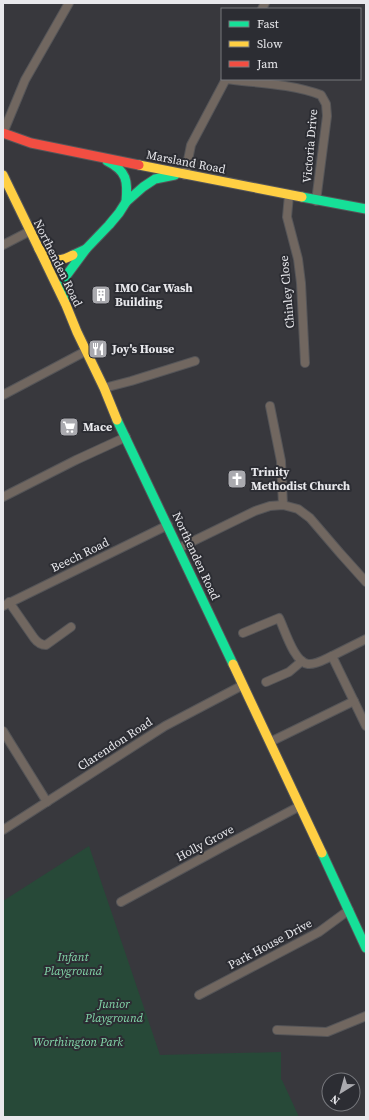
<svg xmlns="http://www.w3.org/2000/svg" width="369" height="1120" viewBox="0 0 369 1120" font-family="'Source Serif 4',serif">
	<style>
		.green { fill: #274938 }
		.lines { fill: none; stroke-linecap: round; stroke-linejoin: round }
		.street-casing { stroke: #555558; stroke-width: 10 }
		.fast-casing { stroke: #555558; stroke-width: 11 }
		.slow-casing { stroke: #555558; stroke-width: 11 }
		.jam-casing { stroke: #555558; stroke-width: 11 }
		.street { stroke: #716760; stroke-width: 8 }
		.fast { stroke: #16e098; stroke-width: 9 }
		.slow { stroke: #ffcf43; stroke-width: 9 }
		.jam { stroke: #f24e42; stroke-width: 9 }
		.labels { text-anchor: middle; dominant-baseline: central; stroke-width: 4; stroke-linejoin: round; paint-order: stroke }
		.street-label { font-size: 12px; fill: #e8e8ec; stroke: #2c2d33 }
		.poi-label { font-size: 12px; font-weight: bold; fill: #e8e8ec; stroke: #2c2d33; text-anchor: start }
		.park-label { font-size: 12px; font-style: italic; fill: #84d8ab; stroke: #2c2d33 }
	</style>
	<rect width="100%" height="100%" fill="#38383d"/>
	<!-- green -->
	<polygon class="green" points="89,846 160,1055 281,1052 281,1080 282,1080 299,1117 3,1117 3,901"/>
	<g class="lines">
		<defs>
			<g id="street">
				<polyline points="262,9 265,3"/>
				<path d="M 226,79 C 256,83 292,84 321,95 L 326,104 L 327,116 L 316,201"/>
				<polyline points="3,133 25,80 69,3"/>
				<polyline points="185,175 191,145 226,79"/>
				<polyline points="289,195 287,217 298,259 301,283 305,363"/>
				<polyline points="3,245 30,231"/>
				<polyline points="104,388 131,381 195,361"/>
				<polyline points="3,395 86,351"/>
				<polyline points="270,406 281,461 283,505"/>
				<polyline points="3,497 76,460 126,437"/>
				<polyline points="179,548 255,511 270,506 283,505 298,509 310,518 340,553 366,582"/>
				<path d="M 9,602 L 34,638 C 37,642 40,645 46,645 L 71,627"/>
				<polyline points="3,606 168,525"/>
				<path d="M 243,633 L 279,618 C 285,630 294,662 308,664 C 316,665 325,659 332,656"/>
				<polyline points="366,639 332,656 366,726"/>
				<polyline points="266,682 289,672 302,661"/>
				<polyline points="3,731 47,802"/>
				<polyline points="270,742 354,701"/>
				<polyline points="3,830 165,726 243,685"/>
				<polyline points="121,902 226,845 300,806"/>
				<polyline points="199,995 319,932 349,910"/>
				<polyline points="277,1030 327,1032 366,1016"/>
			</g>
			<g id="fast">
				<path d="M 107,161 C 127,171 128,181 126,202"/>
				<polyline points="302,197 366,209"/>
				<polyline points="73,255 86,249 109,225 119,213 126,202 143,187 155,179 175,175"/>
				<polyline points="65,298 63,285 66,276 86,249"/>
				<polyline points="117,420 233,664"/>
				<polyline points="322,853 366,948"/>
			</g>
			<g id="slow">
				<polyline points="139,165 302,197"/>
				<path d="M 3,175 L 39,249 C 51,261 58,263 73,255"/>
				<polyline points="39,249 66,305 77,332 104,388 117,420"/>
				<polyline points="233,664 322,853"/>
			</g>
			<polyline id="jam" points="3,133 31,143 139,165"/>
		</defs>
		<!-- street casing -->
		<use href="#street" class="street-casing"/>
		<!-- fast casing -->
		<use href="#fast" class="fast-casing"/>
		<!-- slow casing -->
		<use href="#slow" class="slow-casing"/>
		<!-- jam casing -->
		<use href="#jam" class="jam-casing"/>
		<!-- street -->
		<use href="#street" class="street"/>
		<!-- fast -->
		<use href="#fast" class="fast"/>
		<!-- slow -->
		<use href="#slow" class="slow"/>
		<!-- jam -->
		<use href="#jam" class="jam"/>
	</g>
	<!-- icons -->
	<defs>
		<symbol id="building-square" viewBox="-11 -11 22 22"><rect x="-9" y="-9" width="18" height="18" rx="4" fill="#aaaaaf" stroke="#2c2d33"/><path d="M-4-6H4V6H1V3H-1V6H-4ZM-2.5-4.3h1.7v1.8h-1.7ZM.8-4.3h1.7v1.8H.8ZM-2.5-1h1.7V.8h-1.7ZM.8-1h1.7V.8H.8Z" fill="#fff"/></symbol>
		<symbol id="restaurant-square" viewBox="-11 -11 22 22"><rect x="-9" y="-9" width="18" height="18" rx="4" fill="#aaaaaf" stroke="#2c2d33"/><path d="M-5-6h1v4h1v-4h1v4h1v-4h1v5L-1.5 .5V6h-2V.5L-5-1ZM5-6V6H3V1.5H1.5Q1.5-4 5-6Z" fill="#fff"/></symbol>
		<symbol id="supermarket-square" viewBox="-11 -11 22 22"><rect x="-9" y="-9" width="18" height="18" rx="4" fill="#aaaaaf" stroke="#2c2d33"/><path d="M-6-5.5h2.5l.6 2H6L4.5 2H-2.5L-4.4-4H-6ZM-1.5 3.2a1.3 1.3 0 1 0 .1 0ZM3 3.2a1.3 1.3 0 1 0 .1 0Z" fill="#fff"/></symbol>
		<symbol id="church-square" viewBox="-11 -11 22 22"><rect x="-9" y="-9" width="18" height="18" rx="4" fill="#aaaaaf" stroke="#2c2d33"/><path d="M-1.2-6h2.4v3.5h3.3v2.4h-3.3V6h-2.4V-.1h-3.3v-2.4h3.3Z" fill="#fff"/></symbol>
	</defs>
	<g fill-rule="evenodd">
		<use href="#building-square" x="90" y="284" width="22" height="22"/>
		<use href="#restaurant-square" x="87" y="338" width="22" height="22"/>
		<use href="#supermarket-square" x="58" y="416" width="22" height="22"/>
		<use href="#church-square" x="226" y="468" width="22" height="22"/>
	</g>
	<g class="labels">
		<!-- street labels -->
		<g class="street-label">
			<text transform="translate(310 146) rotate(-85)">Victoria Drive</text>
			<text transform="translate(186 162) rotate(11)">Marsland Road</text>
			<text transform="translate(58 263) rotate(64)">Northenden Road</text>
			<text transform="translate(287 292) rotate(-95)">Chinley Close</text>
			<text transform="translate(80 555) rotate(-26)">Beech Road</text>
			<text transform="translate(196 556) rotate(65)">Northenden Road</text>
			<text transform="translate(115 744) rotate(-33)">Clarendon Road</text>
			<text transform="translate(205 843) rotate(-28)">Holly Grove</text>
			<text transform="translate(270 944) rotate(-28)">Park House Drive</text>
		</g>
		<!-- poi labels -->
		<g class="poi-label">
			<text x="115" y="288">IMO Car Wash<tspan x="115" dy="14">Building</tspan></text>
			<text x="112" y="349">Joy's House</text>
			<text x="83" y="427">Mace</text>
			<text x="251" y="472">Trinity<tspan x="251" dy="14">Methodist Church</tspan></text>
		</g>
		<!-- park labels -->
		<g class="park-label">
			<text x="73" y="957">Infant<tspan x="73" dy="14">Playground</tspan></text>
			<text x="114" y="1004">Junior<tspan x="114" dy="14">Playground</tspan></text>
			<text x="78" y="1042">Worthington Park</text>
		</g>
	</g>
	<!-- border -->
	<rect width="369" height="1120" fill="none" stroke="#e8e8ec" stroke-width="8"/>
	<!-- legend -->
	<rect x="221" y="8" width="140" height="72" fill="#2c2d33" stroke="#77787d"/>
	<rect x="229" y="21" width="20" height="6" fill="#16e098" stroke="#77787d"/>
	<text x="257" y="28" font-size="12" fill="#e8e8ec">Fast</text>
	<rect x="229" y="41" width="20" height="6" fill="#ffcf43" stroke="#77787d"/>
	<text x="257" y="48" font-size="12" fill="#e8e8ec">Slow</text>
	<rect x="229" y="61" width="20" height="6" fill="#f24e42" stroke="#77787d"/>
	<text x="257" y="68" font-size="12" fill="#e8e8ec">Jam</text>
	<!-- north arrow -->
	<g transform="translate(341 1092) rotate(217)"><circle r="19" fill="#2c2d33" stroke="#77787d"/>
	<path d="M0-3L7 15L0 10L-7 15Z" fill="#aaaaaf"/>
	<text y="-6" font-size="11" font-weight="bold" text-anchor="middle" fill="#e8e8ec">N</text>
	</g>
</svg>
